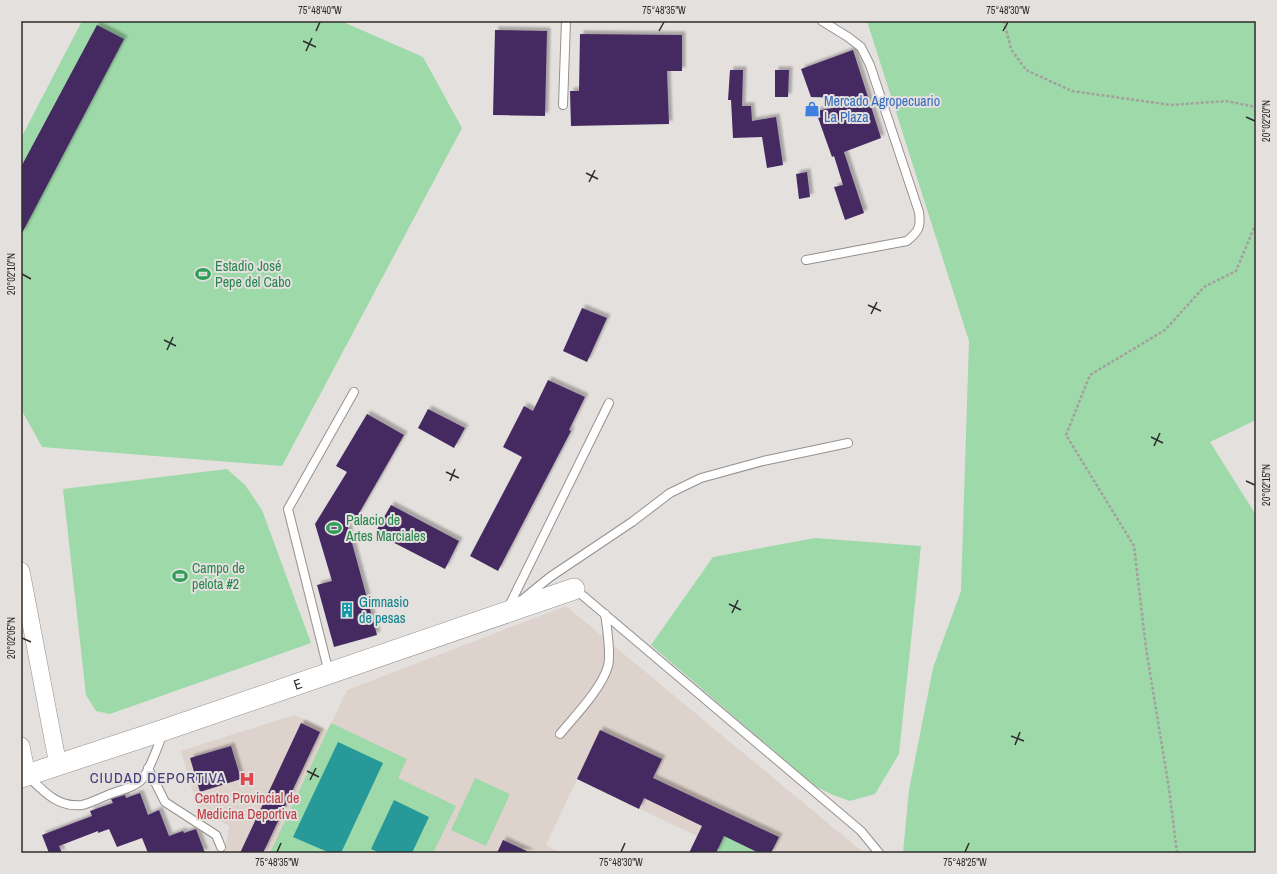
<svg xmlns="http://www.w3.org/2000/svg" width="1277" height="874" viewBox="0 0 1277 874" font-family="'Archivo Narrow',sans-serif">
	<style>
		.built { fill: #ded2cc }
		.green { fill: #9ed9a9 }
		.water { fill: #289999 }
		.building { fill: #452a62; filter: url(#shadow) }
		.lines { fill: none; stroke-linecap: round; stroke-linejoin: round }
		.service-casing { stroke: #95918f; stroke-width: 10 }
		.minor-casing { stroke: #95918f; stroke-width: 18 }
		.tertiary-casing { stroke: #95918f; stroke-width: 22 }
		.path { stroke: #a3a09e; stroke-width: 2.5; stroke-dasharray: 3 2; stroke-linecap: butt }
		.service { stroke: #fff; stroke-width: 8 }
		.minor { stroke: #fff; stroke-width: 17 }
		.tertiary { stroke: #fff; stroke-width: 21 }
		.ticks { fill: none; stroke: #2e2c2b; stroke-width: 1.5 }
		.labels { text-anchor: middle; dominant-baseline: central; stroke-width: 4; stroke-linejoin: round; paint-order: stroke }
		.shop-label { font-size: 14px; fill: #366cbe; stroke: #e4e0de; text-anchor: start }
		.leisure-label { font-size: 14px; fill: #27864d; stroke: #e4e0de; text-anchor: start }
		.culture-label { font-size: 14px; fill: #0d838f; stroke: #e4e0de; text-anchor: start }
		.street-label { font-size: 14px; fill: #2e2c2b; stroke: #e4e0de }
		.health-label { font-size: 14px; fill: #be3a42; stroke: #e4e0de }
		.neighbourhood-label { font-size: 15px; letter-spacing: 1px; fill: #403a77; stroke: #e4e0de }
		.neatline { fill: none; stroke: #2e2c2b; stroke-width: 1.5 }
		.ticks-label { font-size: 10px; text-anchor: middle; fill: #2e2c2b }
	</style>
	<defs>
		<filter id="shadow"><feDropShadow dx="3.5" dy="-3.5" stdDeviation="1" flood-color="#0004"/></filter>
	</defs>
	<rect width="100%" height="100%" fill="#e4e0de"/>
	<!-- built -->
	<polygon class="built" points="566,606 864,853 689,853 697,836 577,779 546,845 561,853 225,853 229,826 198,808 181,751 294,715 328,730 347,690"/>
	<!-- green -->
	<g class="green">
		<polygon points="82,21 341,21 423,57 462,128 282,466 42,447 21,409 21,138"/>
		<polygon points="867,21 1256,21 1256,420 1210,442 1256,515 1256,853 903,853 909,790 933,668 961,591 969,341"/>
		<polygon points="227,469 245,485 262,510 311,643 110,714 96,711 86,695 63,489"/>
		<polygon points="815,538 921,546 899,754 875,794 850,801 833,795 815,786 651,645 713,557"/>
		<polygon points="331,723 407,759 398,778 456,806 433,853 270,853"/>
		<polygon points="475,778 510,794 486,846 451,830"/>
		<polygon points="724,836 759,853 716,853"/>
	</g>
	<!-- water -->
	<g class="water">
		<polygon points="338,742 383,763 341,853 330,853 293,837"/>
		<polygon points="394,800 429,817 412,853 380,853 371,849"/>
	</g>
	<!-- building -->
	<g class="building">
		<polygon points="97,25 124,39 21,235 21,167"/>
		<polygon points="495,30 547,31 545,116 493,115"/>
		<polygon points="580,34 682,35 682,71 667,71 669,124 571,126 570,91 579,91"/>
		<polygon points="853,50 881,138 844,152 864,213 845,220 834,187 843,185 834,156 832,157 816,112 816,111 844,106 843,98 811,97 801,69"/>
		<polygon points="730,70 743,70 742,106 751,106 752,121 776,117 783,165 767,168 762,137 733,138 731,100 728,100"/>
		<polygon points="775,70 789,70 788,97 775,97"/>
		<polygon points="807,172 810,197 799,199 796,174"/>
		<polygon points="582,308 607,318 587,362 563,351"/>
		<polygon points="548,380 585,397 569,430 571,431 498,571 470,556 522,457 503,447 524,406 533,411"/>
		<polygon points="428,409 465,428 454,448 418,428"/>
		<polygon points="367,414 404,435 354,522 345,517 377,635 334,647 317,585 332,581 315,524 347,472 336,466"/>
		<polygon points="391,505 459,541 445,569 375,533"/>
		<polygon points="301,723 320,732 263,853 240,853"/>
		<polygon points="600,730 662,759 653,778 779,837 771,853 759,853 724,836 716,853 689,853 702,826 644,798 639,809 577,779"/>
		<polygon points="231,746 241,779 200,792 190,758"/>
		<polygon points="140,793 148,815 159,810 169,836 183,831 184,833 196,829 205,853 148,853 142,838 117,847 109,829 98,833 98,831 59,846 62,853 49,853 42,835 92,816 90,811 113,803 111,799 125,795 126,798"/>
		<polygon points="503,840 531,853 497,853"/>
	</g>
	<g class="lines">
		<defs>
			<g id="service">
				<polyline points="563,105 566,21"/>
				<path d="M 806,260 L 907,241 C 919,231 921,227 919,212 L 870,65 L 861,47 L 848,37 L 822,21"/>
				<polyline points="575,589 861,831 879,853"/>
				<polyline points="523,599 550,577 632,522 670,493 701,478 763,461 848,443"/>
				<polyline points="508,608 609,403"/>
				<polyline points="329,673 288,509 354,392"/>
				<path d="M 560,734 C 575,716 602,688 608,666 C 611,656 607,626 605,614"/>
				<polyline points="148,768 165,802 216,835 221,847"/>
				<path d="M 28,776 C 43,791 58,808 82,805 C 91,803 104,796 113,793 C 124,789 136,787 143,778 C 152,765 157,748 163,733"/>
			</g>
			<g id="minor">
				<polyline points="21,571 58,765"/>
				<polyline points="21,746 27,775"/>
			</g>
			<g id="tertiary">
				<path id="s1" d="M 21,777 L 164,730 L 574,589"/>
			</g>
		</defs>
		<!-- service casing -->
		<use href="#service" class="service-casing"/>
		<!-- minor casing -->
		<use href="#minor" class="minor-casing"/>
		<!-- tertiary casing -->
		<use href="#tertiary" class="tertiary-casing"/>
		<!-- path -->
		<g class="path">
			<polyline points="1004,21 1011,49 1026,70 1072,91 1171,105 1226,101 1256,107"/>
			<polyline points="1177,853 1169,789 1146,648 1134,546 1066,435 1090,375 1165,330 1204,287 1236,271 1256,223 1256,220"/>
		</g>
		<!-- service -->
		<use href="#service" class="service"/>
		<!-- minor -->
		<use href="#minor" class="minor"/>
		<!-- tertiary -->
		<use href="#tertiary" class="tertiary"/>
	</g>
	<!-- ticks -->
	<path class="ticks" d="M 316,31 L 320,22M 659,31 L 664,22M 1003,31 L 1008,22M 303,41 L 316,47M 306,51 L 312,38M 1246,117 L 1255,121M 586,173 L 598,179M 589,182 L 595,170M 22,274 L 31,279M 868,305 L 881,311M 871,314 L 877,302M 164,340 L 176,346M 167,350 L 173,337M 1151,437 L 1163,443M 1154,446 L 1160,433M 446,472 L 459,478M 450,481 L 455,469M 1246,481 L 1255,485M 729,604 L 741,610M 732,613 L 738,600M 22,638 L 31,642M 1011,736 L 1024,741M 1015,745 L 1020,732M 307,771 L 319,777M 310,780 L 316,768M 277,852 L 281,843M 621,852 L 625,843M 965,852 L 969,843"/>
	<!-- icons -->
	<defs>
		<symbol id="shop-bare" viewBox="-9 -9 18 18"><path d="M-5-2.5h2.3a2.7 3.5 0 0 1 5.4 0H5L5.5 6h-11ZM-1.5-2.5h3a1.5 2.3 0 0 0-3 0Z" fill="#3f7fe0" stroke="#e4e0de" stroke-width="2.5" paint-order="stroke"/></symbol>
		<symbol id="stadium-bare" viewBox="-9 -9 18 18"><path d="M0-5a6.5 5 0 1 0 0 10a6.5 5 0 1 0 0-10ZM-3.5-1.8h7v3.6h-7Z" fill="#2e9e5b" stroke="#e4e0de" stroke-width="2.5" paint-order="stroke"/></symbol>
		<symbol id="building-bare" viewBox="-9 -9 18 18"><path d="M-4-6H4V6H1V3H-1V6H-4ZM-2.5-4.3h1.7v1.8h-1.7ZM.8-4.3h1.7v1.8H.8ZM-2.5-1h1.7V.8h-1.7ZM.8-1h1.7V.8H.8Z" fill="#0f9aa8" stroke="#e4e0de" stroke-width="2.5" paint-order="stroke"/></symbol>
		<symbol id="hospital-bare" viewBox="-9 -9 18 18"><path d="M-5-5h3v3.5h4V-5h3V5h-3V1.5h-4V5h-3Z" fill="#e0444e" stroke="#e4e0de" stroke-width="2.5" paint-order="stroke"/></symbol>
	</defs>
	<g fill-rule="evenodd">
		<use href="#shop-bare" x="801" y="98" width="22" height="22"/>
		<use href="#stadium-bare" x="192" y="263" width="22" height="22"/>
		<use href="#stadium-bare" x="323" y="517" width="22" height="22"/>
		<use href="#stadium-bare" x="169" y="565" width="22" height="22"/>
		<use href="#building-bare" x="336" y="599" width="22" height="22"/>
		<use href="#hospital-bare" x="236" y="768" width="22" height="22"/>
	</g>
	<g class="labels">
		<!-- shop labels -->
		<g class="shop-label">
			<text x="824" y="101">Mercado Agropecuario<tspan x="824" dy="16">La Plaza</tspan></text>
		</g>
		<!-- leisure labels -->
		<g class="leisure-label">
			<text x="215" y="266">Estadio José<tspan x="215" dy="16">Pepe del Cabo</tspan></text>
			<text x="346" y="520">Palacio de<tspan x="346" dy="16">Artes Marciales</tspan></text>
			<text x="192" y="568">Campo de<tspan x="192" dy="16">pelota #2</tspan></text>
		</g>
		<!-- culture labels -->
		<g class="culture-label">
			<text x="359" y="602">Gimnasio<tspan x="359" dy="16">de pesas</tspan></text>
		</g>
		<!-- street labels -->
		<g class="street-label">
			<text stroke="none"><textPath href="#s1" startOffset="292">E</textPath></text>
		</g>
		<!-- health labels -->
		<g class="health-label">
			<text x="247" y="798">Centro Provincial de<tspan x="247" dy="16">Medicina Deportiva</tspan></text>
		</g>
		<!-- neighbourhood labels -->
		<g class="neighbourhood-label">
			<text x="158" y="777">CIUDAD DEPORTIVA</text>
		</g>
	</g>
	<!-- border -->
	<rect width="1277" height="874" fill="none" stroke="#e4e0de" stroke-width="44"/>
	<rect x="22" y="22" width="1233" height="830" class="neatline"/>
	<g class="ticks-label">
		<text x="320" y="14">75°48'40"W</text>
		<text x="664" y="14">75°48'35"W</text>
		<text x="1008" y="14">75°48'30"W</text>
		<text transform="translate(1266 121) rotate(-90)" y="4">20°02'20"N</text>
		<text transform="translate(11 274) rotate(-90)" y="4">20°02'10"N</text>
		<text transform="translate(1266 485) rotate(-90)" y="4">20°02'15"N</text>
		<text transform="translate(11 638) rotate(-90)" y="4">20°02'05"N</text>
		<text x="277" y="866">75°48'35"W</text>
		<text x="621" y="866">75°48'30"W</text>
		<text x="965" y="866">75°48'25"W</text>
	</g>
</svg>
